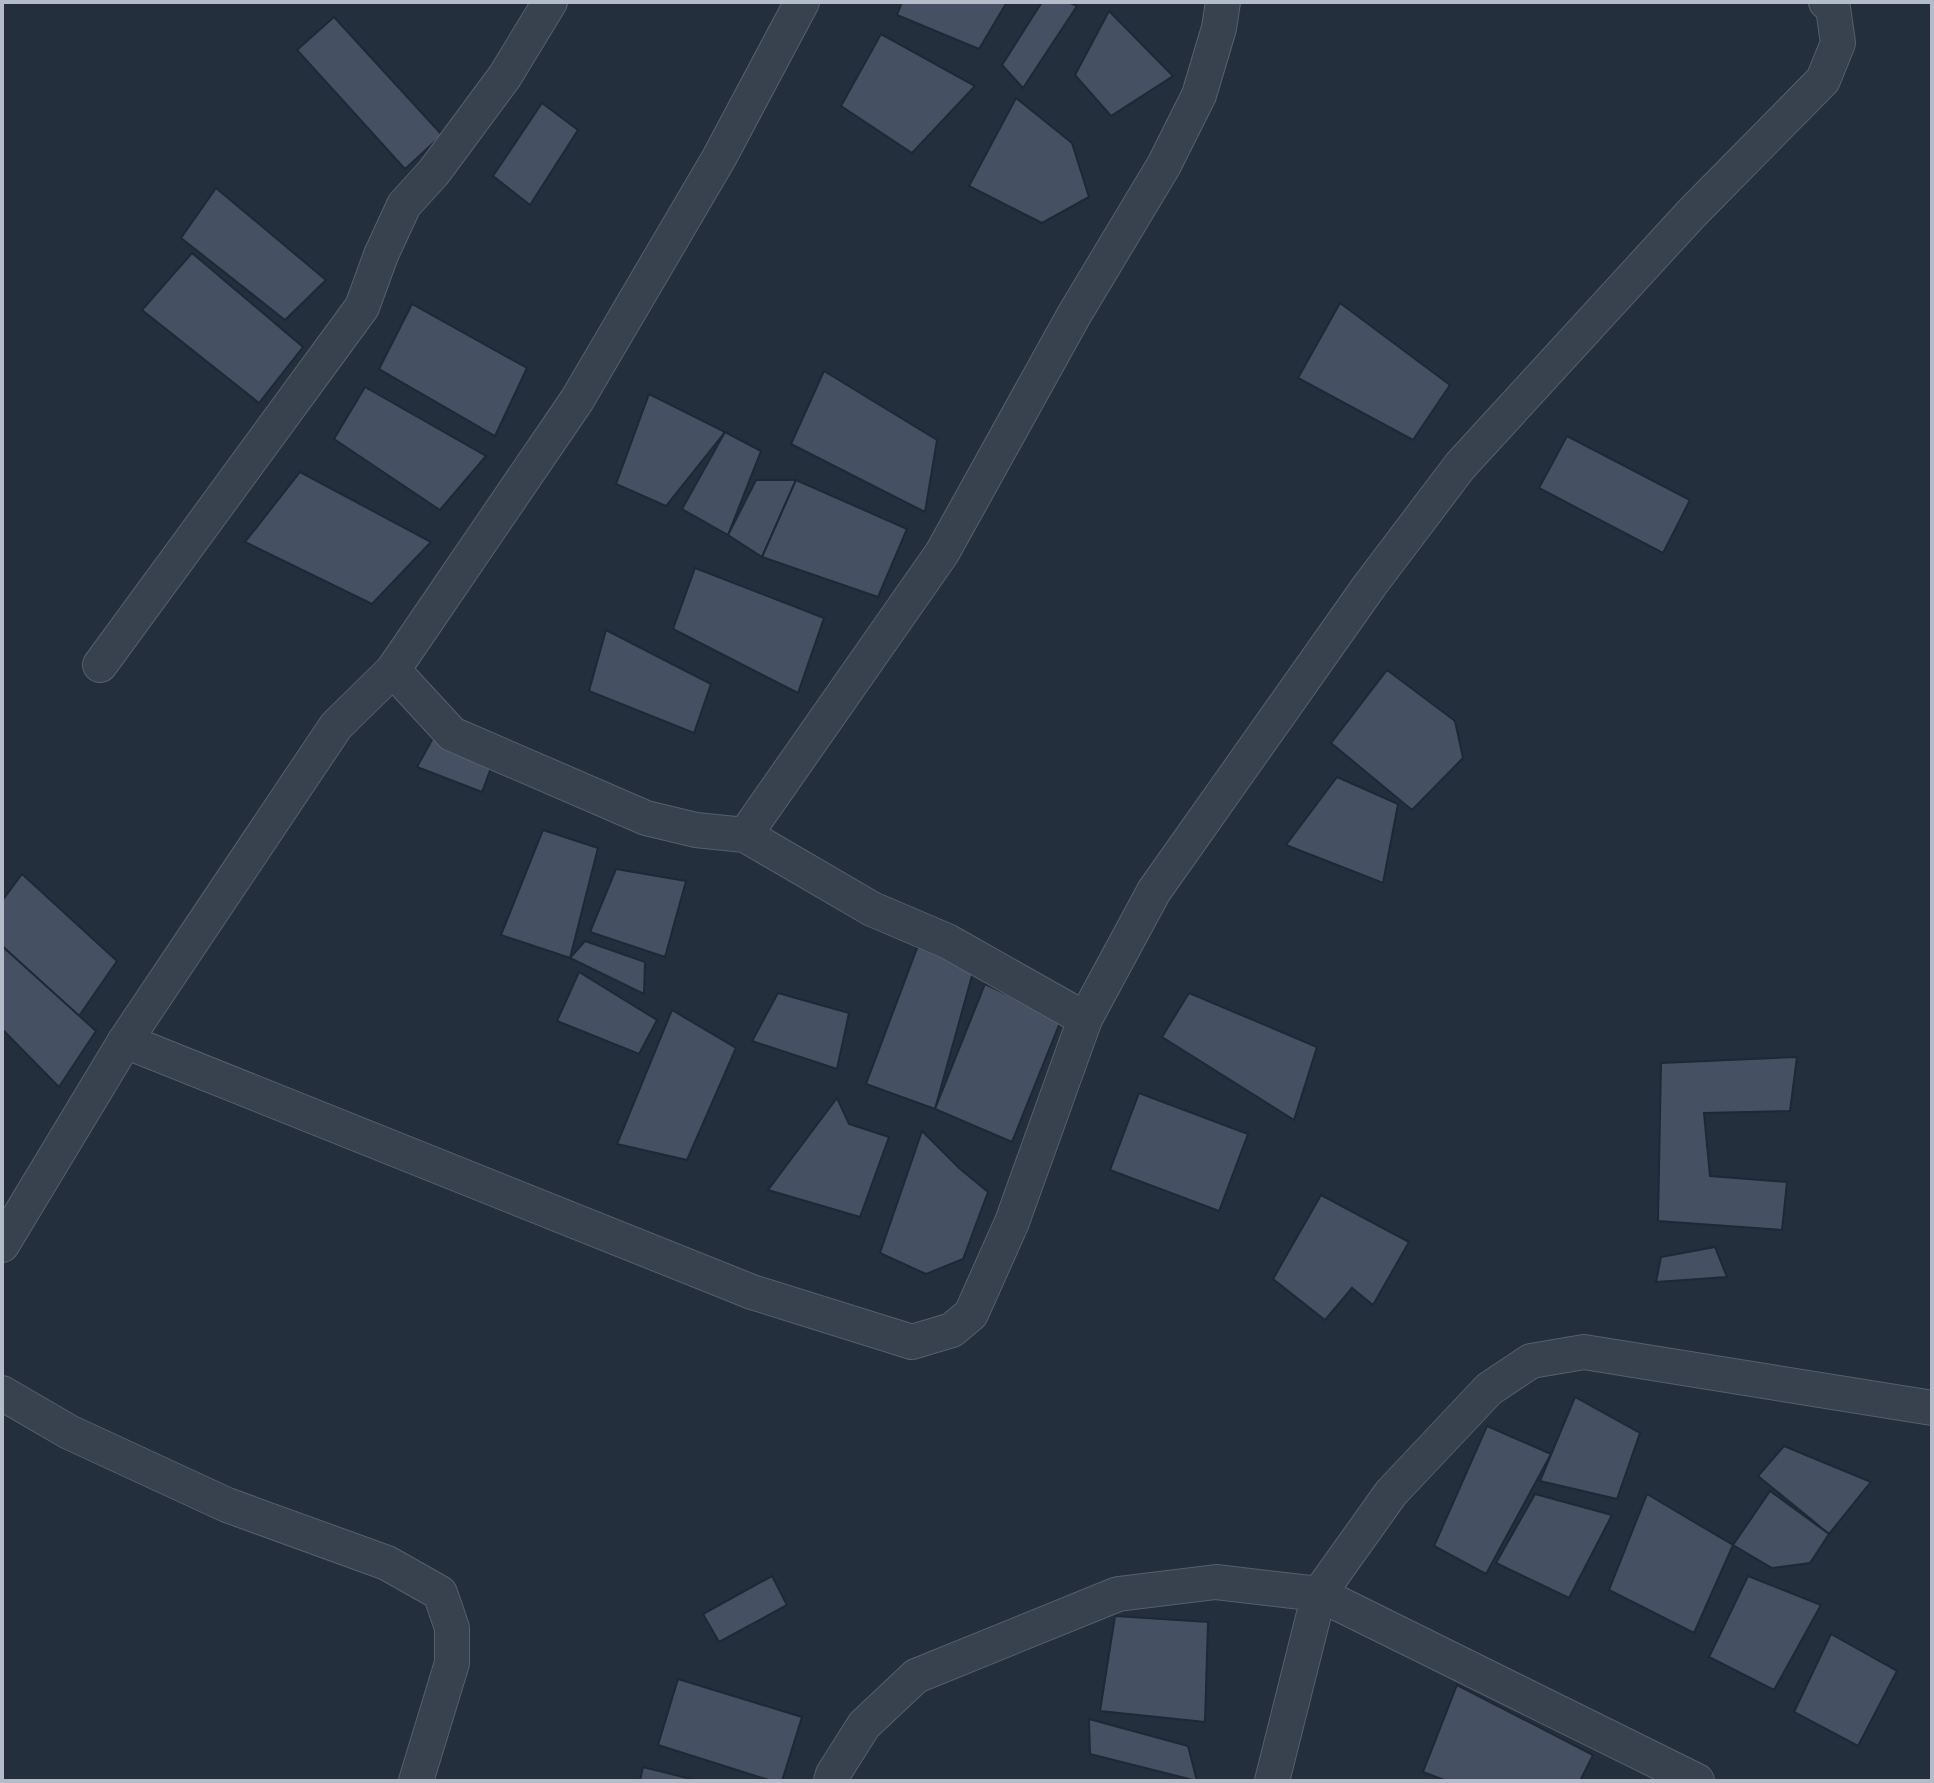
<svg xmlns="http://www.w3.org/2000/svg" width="1934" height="1783" viewBox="0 0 1934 1783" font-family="'Noto Sans',sans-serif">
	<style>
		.building { fill: #455162; stroke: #1f2835; stroke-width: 2 }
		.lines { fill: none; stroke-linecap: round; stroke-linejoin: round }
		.minor-casing { stroke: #565f6c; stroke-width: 36 }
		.minor { stroke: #38414e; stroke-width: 34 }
	</style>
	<rect width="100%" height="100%" fill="#242f3e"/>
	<!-- building -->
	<g class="building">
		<polygon points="902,2 1007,2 979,49 897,15"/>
		<polygon points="1042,2 1068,2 1077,6 1023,88 1002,65"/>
		<polygon points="1109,11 1173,76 1111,116 1075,75"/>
		<polygon points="334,17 442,135 405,169 297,50"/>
		<polygon points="881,34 975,86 912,153 841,106"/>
		<polygon points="1016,98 1072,143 1089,197 1042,223 969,186"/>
		<polygon points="542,103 578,130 530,205 493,176"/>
		<polygon points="216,188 326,280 285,320 181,238"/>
		<polygon points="192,253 303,347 259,403 142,310"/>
		<polygon points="1340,303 1450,385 1413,440 1298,378"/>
		<polygon points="412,304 527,368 495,436 379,369"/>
		<polygon points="824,371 937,440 925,512 791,444"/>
		<polygon points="365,387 486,456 440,510 334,439"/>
		<polygon points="649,394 725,432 666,506 616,484"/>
		<polygon points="725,432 761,451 728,535 682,509"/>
		<polygon points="1567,436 1690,500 1663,553 1539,488"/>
		<polygon points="300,472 431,542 372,604 245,542"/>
		<polygon points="756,480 796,480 762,557 728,535"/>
		<polygon points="796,480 907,529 878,597 762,557"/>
		<polygon points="695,568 824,618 798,693 673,629"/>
		<polygon points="606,630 711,684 694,733 589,691"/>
		<polygon points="1387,670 1455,721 1463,758 1412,810 1331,743"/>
		<polygon points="433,738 491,768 482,792 417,767"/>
		<polygon points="1337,777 1398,804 1383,883 1286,845"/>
		<polygon points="543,830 598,848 570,958 501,935"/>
		<polygon points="616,869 686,881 665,957 590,932"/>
		<polygon points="22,874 117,961 79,1016 2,946 2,901"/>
		<polygon points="922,935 973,972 935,1109 866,1084"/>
		<polygon points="585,941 645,962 644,994 570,958"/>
		<polygon points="2,946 96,1031 59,1087 2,1029"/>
		<polygon points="579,972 657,1020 639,1054 557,1021"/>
		<polygon points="985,984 1061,1020 1012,1142 935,1109"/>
		<polygon points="778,993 849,1013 837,1069 752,1041"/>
		<polygon points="1189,993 1317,1047 1294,1120 1162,1037"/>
		<polygon points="672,1010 736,1048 687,1160 617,1144"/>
		<polygon points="1797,1057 1790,1111 1704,1113 1710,1176 1787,1182 1782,1230 1658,1221 1661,1063"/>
		<polygon points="1139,1093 1248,1134 1219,1211 1110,1170"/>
		<polygon points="837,1098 849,1124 889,1137 860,1217 768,1190"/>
		<polygon points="922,1131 959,1168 988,1192 963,1259 926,1274 880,1253"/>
		<polygon points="1321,1195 1409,1242 1373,1305 1352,1288 1325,1320 1273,1279"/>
		<polygon points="1715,1247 1727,1277 1656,1282 1661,1257"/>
		<polygon points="1575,1397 1640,1433 1617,1499 1540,1481"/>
		<polygon points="1487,1426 1551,1454 1486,1574 1434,1546"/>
		<polygon points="1784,1446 1871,1482 1829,1534 1758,1476"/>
		<polygon points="1770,1491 1829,1534 1810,1563 1772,1568 1733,1545"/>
		<polygon points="1535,1494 1612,1515 1569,1598 1496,1563"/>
		<polygon points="1647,1494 1733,1545 1694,1633 1609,1590"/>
		<polygon points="772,1576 787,1605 719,1642 703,1614"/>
		<polygon points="1748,1576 1821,1605 1774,1690 1709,1657"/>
		<polygon points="1115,1616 1208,1622 1205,1722 1100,1711"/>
		<polygon points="1831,1634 1897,1671 1858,1746 1794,1712"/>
		<polygon points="678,1679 802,1717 782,1781 772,1781 658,1745"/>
		<polygon points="1457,1685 1593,1755 1580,1781 1447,1781 1423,1772"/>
		<polygon points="1089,1719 1188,1746 1197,1781 1090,1754"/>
		<polygon points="643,1767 699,1781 640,1781"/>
	</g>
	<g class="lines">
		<defs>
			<g id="minor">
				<polyline points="100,665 362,307 381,255 404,205 434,172 505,76 550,2"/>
				<polyline points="393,670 452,734 646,818 696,830 745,835 872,909 947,941 1085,1019"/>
				<polyline points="745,835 942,553 1074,315 1164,165 1199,95 1219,28 1223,2"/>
				<polyline points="125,1041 752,1292 912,1342 952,1330 971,1314 1012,1222 1085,1019 1154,891 1370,585 1460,466 1691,214 1823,80 1838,43 1833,8 1826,2"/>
				<polyline points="2,1245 125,1041 336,726 393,670 577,400 719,158 802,2"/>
				<polyline points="2,1393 69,1432 227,1505 387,1563 440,1593 452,1628 452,1663 416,1781"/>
				<polyline points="831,1781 833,1774 864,1725 916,1676 1118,1594 1216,1582 1319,1594 1697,1781"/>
				<polyline points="1272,1781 1319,1594 1391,1493 1489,1389 1531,1361 1584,1352 1932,1408"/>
			</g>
		</defs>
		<!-- minor casing -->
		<use href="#minor" class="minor-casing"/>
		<!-- minor -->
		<use href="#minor" class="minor"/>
	</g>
	<!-- border -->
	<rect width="1934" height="1783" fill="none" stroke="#b4bcc9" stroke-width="8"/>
</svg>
